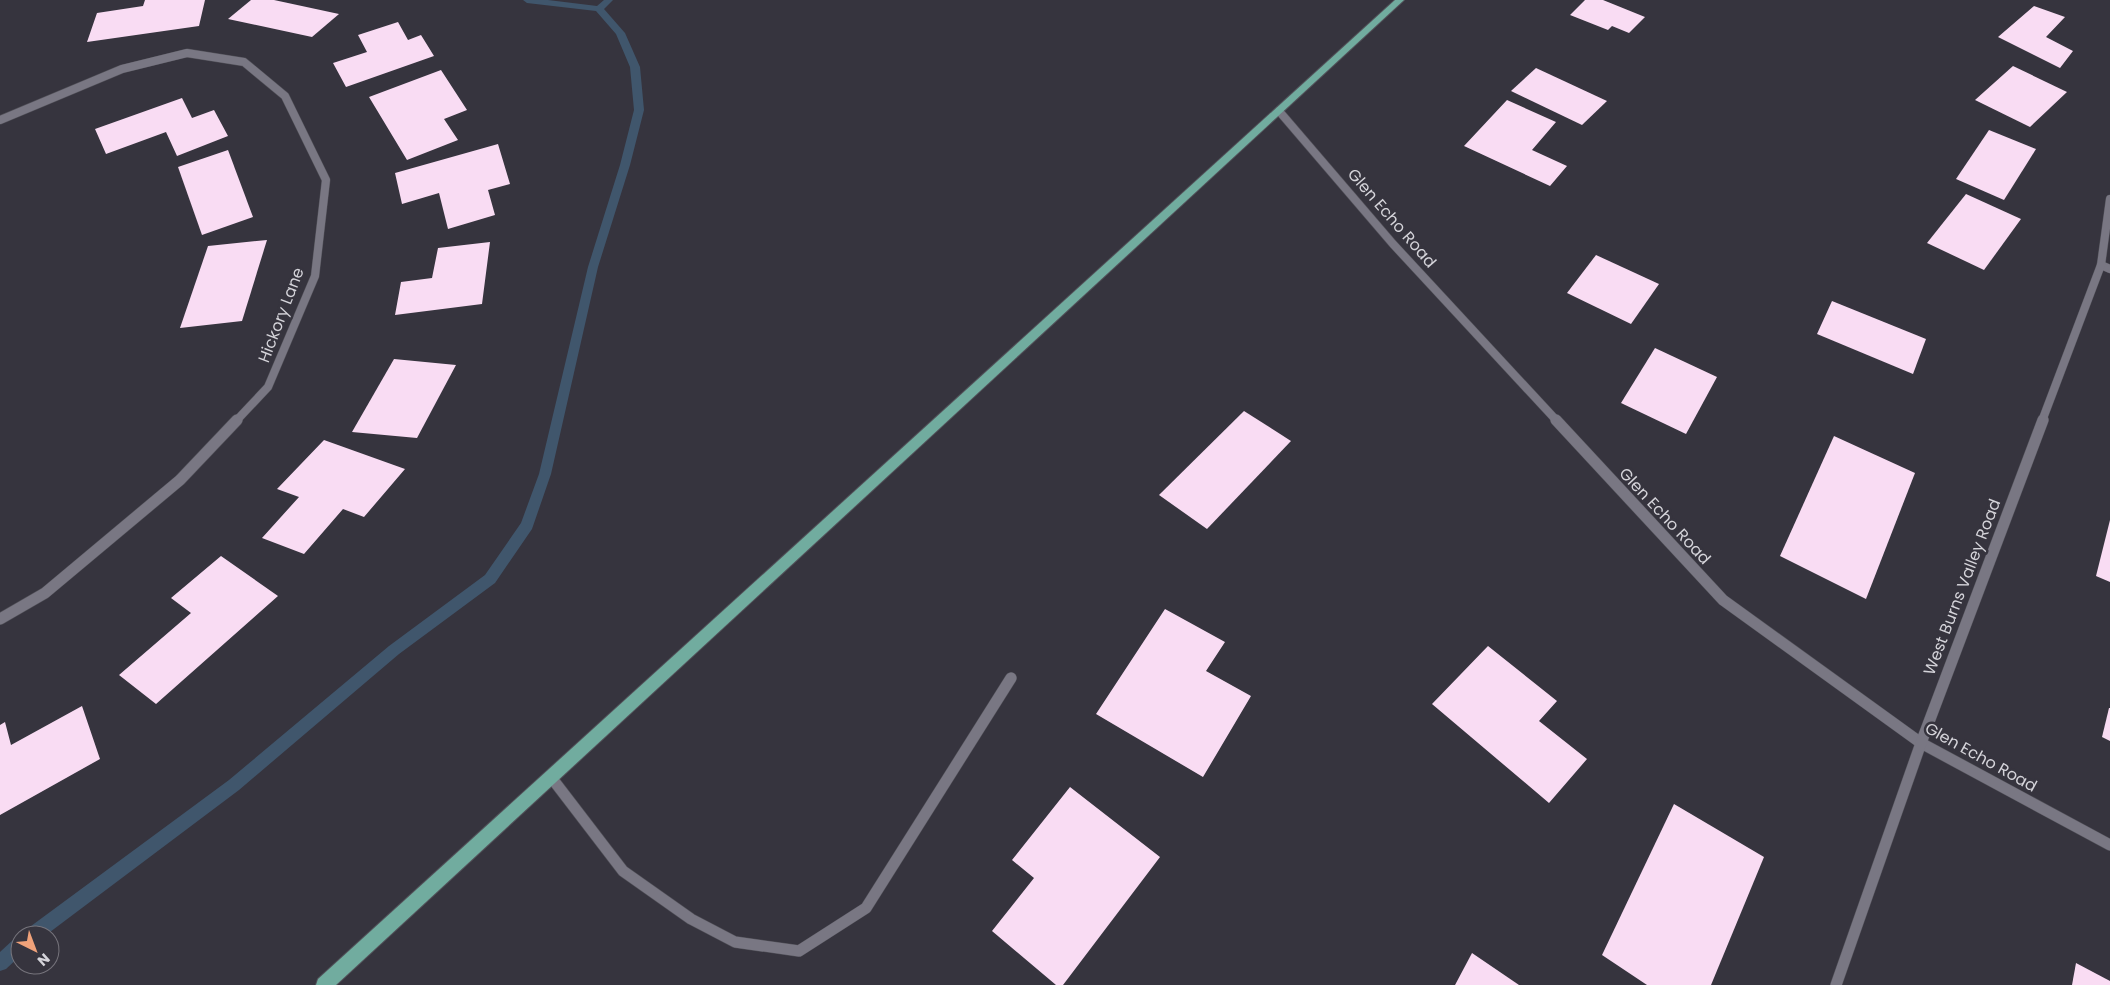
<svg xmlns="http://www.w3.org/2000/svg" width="2110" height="985" viewBox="0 0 2110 985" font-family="Poppins,sans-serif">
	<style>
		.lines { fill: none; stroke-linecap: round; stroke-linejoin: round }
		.stream { fill: #40566c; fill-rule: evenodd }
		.building { fill: #f9dcf3 }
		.service-casing { stroke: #515058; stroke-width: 12 }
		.minor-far1-casing { stroke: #515058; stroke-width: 9 }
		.minor-casing { stroke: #515058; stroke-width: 12 }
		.primary-casing { stroke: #515058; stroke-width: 2 }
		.service { stroke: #797783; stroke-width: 11 }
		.minor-far1 { stroke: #797783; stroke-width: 8 }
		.minor { stroke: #797783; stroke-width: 11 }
		.primary { fill: #71ac9f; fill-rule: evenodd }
		.labels { text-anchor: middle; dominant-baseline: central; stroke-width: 5; stroke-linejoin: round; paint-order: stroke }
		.street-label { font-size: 16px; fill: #d5d4da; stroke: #36343e }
	</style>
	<rect width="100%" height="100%" fill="#36343e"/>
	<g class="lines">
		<!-- stream -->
		<g class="stream">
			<polygon points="523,0 548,0 597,6 604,0 613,0 604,9 625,33 640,67 644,110 630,165 598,267 551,474 532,529 495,583 399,654 239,790 46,935 25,935 27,929 229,780 389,646 485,575 521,523 539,474 588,267 620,165 634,110 630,67 616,34 596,11 527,3"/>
			<polygon points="20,937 20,956 6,969 0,971 0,952 14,939"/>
		</g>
	</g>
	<!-- building -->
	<g class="building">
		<polygon points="145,0 205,0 199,26 87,42 97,13 143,6"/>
		<polygon points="251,0 274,0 339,14 312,37 228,19"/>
		<polygon points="1585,0 1603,0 1645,17 1629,33 1612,26 1608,30 1570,15"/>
		<polygon points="2034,6 2065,17 2046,37 2073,51 2060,68 1998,37"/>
		<polygon points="398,22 408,40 421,35 434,56 346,87 333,63 367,52 358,35"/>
		<polygon points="2013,66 2067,92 2030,127 1975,100"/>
		<polygon points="1536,68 1607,101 1582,125 1511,91"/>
		<polygon points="441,70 467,110 444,119 458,140 407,160 369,97"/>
		<polygon points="182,98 192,118 214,110 228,136 177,156 166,132 106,154 95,129"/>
		<polygon points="1507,100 1556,122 1532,150 1567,166 1550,186 1464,146"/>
		<polygon points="1989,130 2036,149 2004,200 1956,179"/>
		<polygon points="498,144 510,184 488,190 495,215 448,229 439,193 402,204 395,173"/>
		<polygon points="228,150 253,217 202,235 178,167"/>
		<polygon points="1966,194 2021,219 1984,270 1927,243"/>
		<polygon points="267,240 242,321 180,328 208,246"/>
		<polygon points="490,242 482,304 395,315 401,282 432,278 438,248"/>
		<polygon points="1596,255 1659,284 1631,324 1567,293"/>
		<polygon points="1832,301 1926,339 1913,374 1817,334"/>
		<polygon points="1655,348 1717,377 1686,434 1621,403"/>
		<polygon points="394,359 456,365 417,438 352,432"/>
		<polygon points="1244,411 1291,441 1207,529 1159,495"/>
		<polygon points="1834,436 1915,473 1866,599 1780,556"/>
		<polygon points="324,440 405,469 364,517 343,509 304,554 262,538 299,497 277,489"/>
		<polygon points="2110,520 2110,582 2096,576"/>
		<polygon points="221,556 278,596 156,704 119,675 191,613 171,598"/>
		<polygon points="1165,609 1225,642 1206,671 1251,696 1203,777 1096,714"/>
		<polygon points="1488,646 1557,701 1539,721 1587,759 1549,803 1432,704"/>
		<polygon points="82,706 100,759 0,815 0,725 5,722 11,745"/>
		<polygon points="2109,708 2110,708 2110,741 2102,737"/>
		<polygon points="1070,787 1160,857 1063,985 1056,985 992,931 1034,878 1012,860"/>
		<polygon points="1674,804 1764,857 1711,985 1647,985 1602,955"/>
		<polygon points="1472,953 1519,985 1455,985"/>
		<polygon points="2076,963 2110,981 2110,985 2072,985"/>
	</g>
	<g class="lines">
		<defs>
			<polyline id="service" points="551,777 623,871 691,919 735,942 799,951 866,908 1011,678"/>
			<g id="minor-far1">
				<polyline points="1279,111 1393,244 1557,421"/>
				<polyline points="0,120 122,69 187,53 244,62 285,96 326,180 315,276 268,387 236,421"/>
				<polyline points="2101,265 2110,269"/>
				<polyline points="2042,421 2101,265 2110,199"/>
			</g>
			<g id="minor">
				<polyline points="1556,420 1723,600 1921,743 2110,845"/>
				<polyline points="0,619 45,593 180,480 237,420"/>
				<polyline points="1836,985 1921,743 2043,420"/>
			</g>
			<polygon id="primary" points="1395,0 1404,0 336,985 316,985 318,979"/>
		</defs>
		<!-- service casing -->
		<use href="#service" class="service-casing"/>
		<!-- minor-far1 casing -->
		<use href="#minor-far1" class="minor-far1-casing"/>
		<!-- minor casing -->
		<use href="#minor" class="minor-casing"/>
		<!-- primary casing -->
		<use href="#primary" class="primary-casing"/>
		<!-- service -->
		<use href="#service" class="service"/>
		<!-- minor-far1 -->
		<use href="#minor-far1" class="minor-far1"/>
		<!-- minor -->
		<use href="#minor" class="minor"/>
		<!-- primary -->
		<use href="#primary" class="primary"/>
	</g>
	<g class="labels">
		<!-- street labels -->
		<g class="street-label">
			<text transform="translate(1392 218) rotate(49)">Glen Echo Road</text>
			<text transform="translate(281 315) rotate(-69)">Hickory Lane</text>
			<text transform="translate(1665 516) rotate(47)">Glen Echo Road</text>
			<text transform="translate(1962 587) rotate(-69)">West Burns Valley Road</text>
			<text transform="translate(1981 757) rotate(29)">Glen Echo Road</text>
		</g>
	</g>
	<!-- north arrow -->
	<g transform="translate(35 950) rotate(138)"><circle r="24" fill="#36343e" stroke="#76747c"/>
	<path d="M0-4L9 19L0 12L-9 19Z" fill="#f0a27a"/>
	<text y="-8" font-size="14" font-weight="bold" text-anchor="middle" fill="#d5d4da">N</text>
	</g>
</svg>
